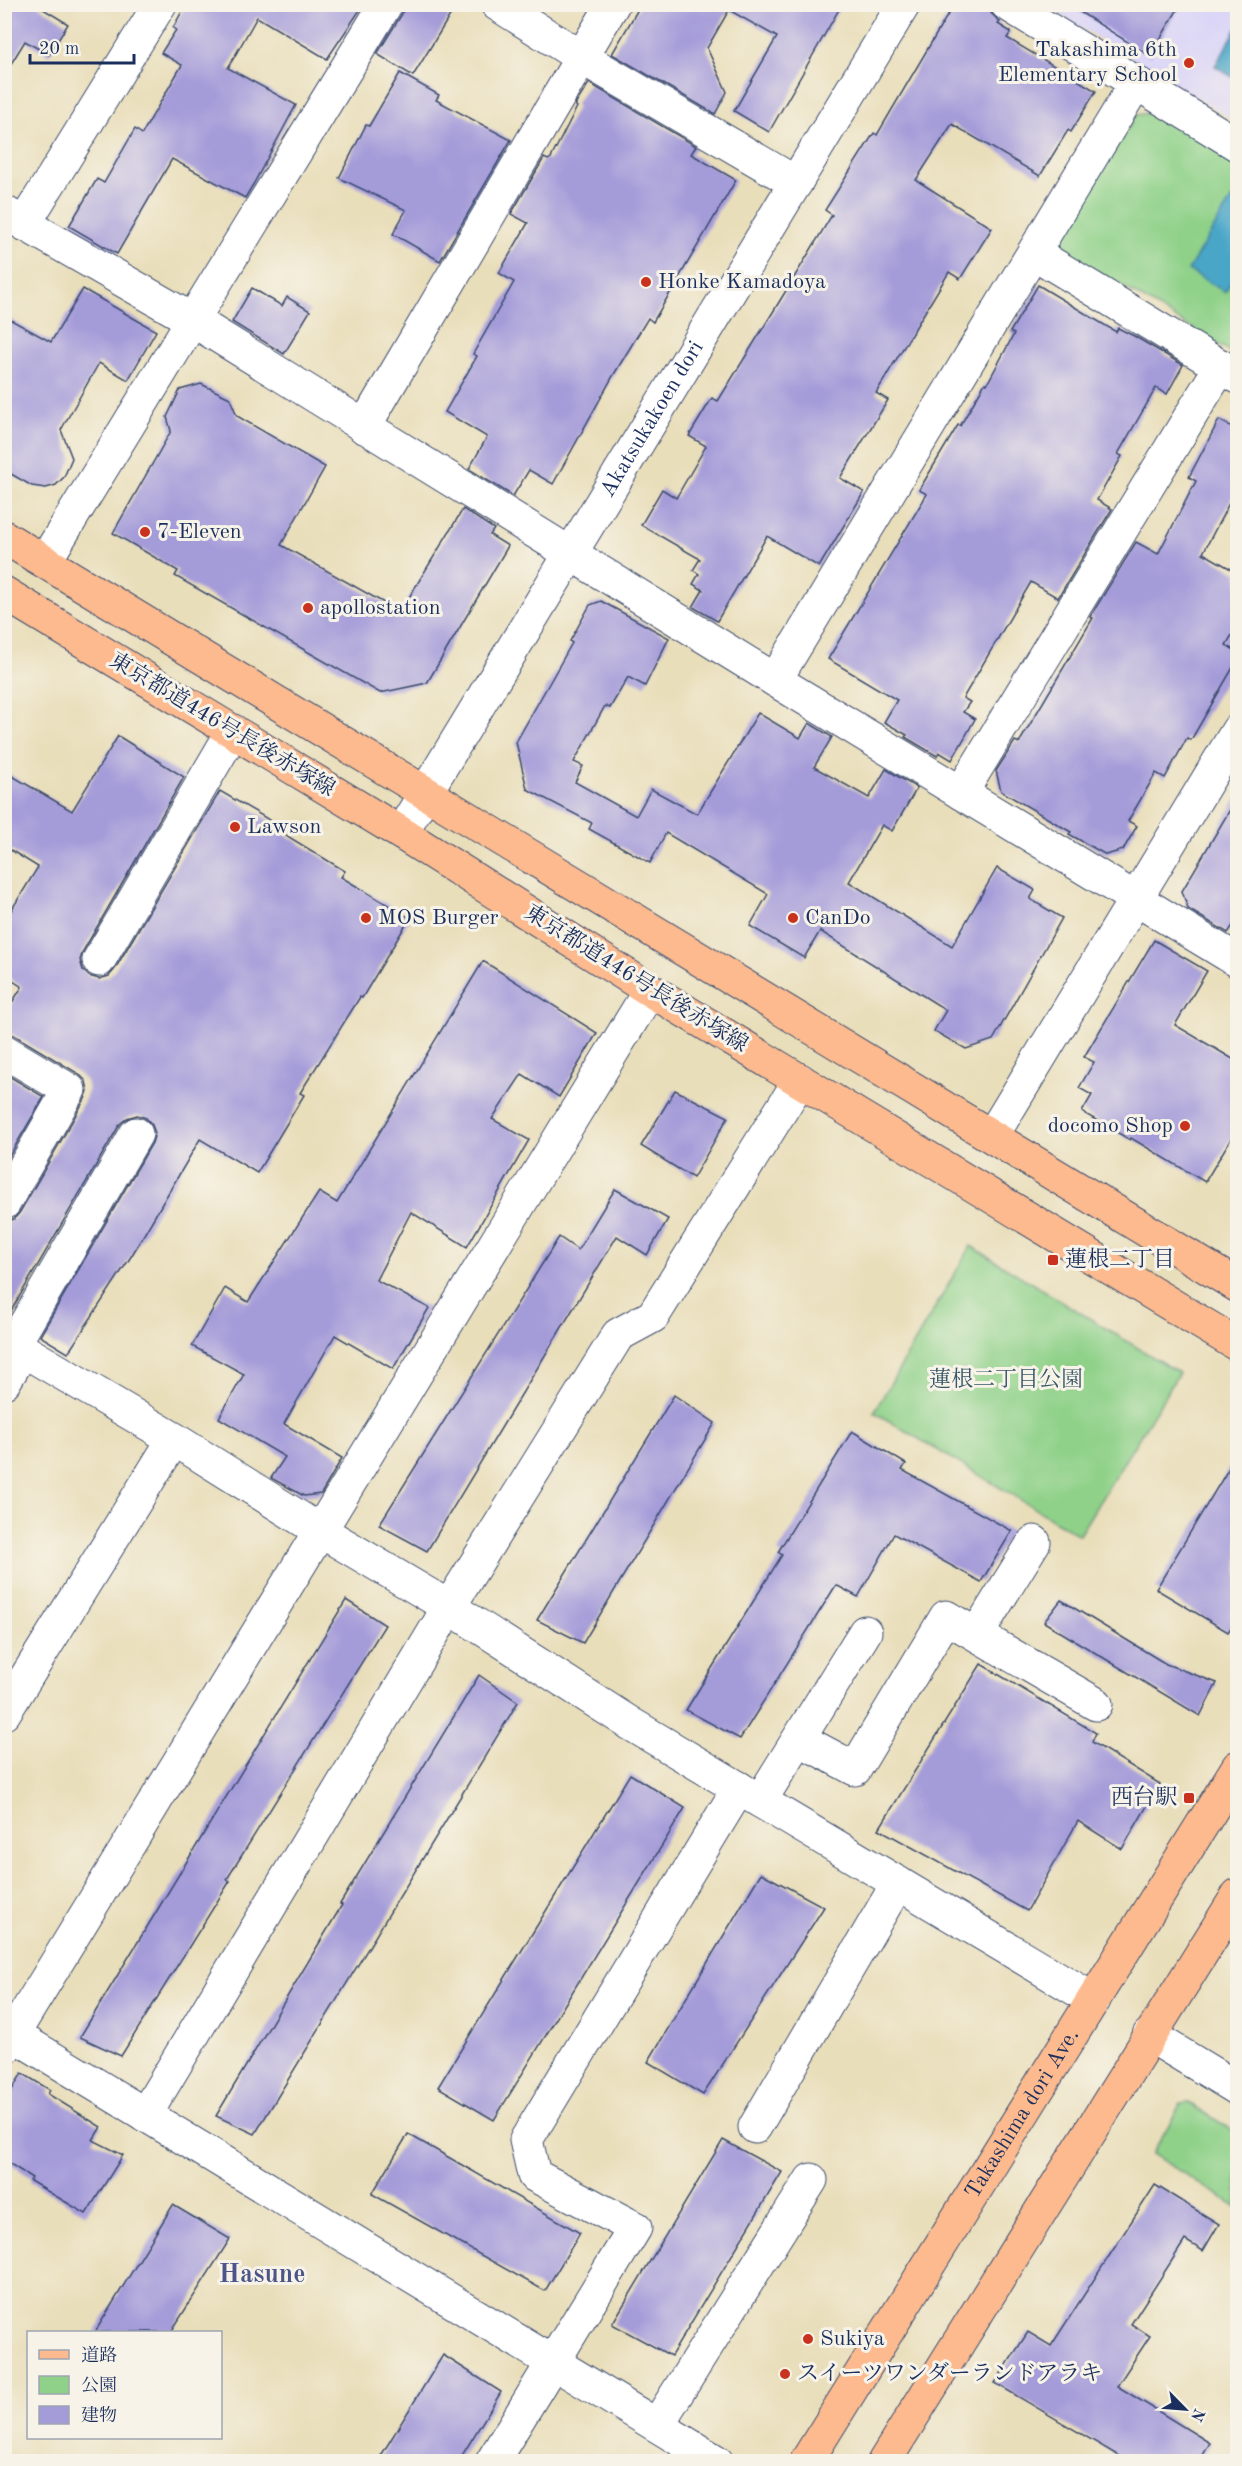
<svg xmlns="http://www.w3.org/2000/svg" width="1242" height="2466" viewBox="0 0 1242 2466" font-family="'Old Standard TT','Noto Serif JP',serif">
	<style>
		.built { fill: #dbd6f7 }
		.green { fill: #8fd189; stroke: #558074; stroke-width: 1.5 }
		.water { fill: #48a6c7; stroke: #326a92; stroke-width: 1.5 }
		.building { fill: #a49bd9 }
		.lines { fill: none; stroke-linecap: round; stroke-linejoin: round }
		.minor-casing { stroke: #3a496c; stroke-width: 35 }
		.major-casing { stroke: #3a496c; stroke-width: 35 }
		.minor { stroke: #fff; stroke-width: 33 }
		.major { stroke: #fcba8e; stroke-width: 33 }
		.poi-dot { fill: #c8321e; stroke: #f7f3e8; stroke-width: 2 }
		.labels { text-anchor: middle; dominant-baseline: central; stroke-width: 6; stroke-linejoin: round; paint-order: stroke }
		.poi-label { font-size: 22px; fill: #1b2f5e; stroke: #f7f3e8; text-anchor: start }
		.street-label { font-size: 22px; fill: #1b2f5e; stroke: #f7f3e8 }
		.park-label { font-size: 22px; fill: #385869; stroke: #f7f3e8 }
		.quarter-label { font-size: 26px; font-weight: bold; fill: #4b5589; stroke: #f7f3e8 }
	</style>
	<rect width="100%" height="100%" fill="#f7f3e8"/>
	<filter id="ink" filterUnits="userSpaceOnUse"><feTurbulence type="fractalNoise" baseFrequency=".0167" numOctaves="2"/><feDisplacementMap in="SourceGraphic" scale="12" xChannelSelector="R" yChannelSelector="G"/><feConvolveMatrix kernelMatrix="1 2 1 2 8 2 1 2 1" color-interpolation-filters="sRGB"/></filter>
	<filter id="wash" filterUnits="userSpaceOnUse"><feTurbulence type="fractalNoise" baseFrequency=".008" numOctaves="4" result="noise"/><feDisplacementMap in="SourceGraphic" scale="24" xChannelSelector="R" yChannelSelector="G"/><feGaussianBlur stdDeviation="1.35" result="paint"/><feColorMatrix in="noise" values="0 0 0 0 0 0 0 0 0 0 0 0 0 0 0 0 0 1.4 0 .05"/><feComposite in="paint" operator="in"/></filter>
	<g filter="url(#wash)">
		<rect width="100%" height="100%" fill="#e9deba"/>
		<!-- built -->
		<polygon class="built" points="1044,5 1237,5 1237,122"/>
		<!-- green -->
		<g class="green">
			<polygon points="1155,112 1237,162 1237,356 1066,252 1062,237 1136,115"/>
			<polygon points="971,1246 1179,1373 1079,1535 874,1412"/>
			<polygon points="1189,2103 1237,2133 1237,2207 1152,2154 1181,2104"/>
		</g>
		<!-- water -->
		<g class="water">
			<polygon points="1237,28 1237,80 1215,66"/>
			<polygon points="1232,198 1237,201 1237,271 1225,292 1188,270"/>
		</g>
		<g id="blocks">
			<!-- building -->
			<g class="building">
				<polygon points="4,4 35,4 68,24 49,55 25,41 4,75"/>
				<polygon points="186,4 364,4 327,59 257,17 228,68 296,105 254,183 245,198 172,159 117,254 69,226 97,179 104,183 135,129 142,134 182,65 161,53 176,30 173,28"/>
				<polygon points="405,4 457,4 413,76 377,54 402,14"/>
				<polygon points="641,4 842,4 769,132 734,111 777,37 729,10 707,48 727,92 715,114 612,54"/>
				<polygon points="954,4 988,4 991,13 1000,22 998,24 1011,32 1007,38 1096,91 1071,132 1068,130 1040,176 952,124 916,180 992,228 960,279 949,272 876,393 888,400 840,478 864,492 819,567 767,536 717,621 693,607 703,590 693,584 699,574 693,570 700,559 641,525 662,489 676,498 706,446 689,436 712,398 718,401 773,312 832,215 825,210 874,133 877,135"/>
				<polygon points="1067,4 1181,4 1150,56"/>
				<polygon points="400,73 439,95 436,100 511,140 440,261 393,234 406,210 339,178 366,125 369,126"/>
				<polygon points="589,83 696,146 691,154 736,180 653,322 648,318 613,376 553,484 529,470 513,496 469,469 487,437 445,412 477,356 473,354 514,282 499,273 528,223 511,214 544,158 548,160 551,158 577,107 575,105"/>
				<polygon points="1038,285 1116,332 1118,328 1134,336 1183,365 1167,394 1156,388 1118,454 1122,456 1097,500 1112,509 1058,598 1031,582 963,698 970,702 963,712 975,719 952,760 939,752 937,756 905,737 907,735 884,722 897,700 828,659 927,494 919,490 958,425 960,426 985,383 987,384 1014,334 1010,332"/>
				<polygon points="252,288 282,306 287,297 310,311 284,354 232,322"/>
				<polygon points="83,289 156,331 128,380 99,363 61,430 72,458 64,477 56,485 46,488 32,486 4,470 4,316 51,342"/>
				<polygon points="201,384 230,398 237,416 325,467 281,545 400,612 463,509 494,529 490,535 508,546 427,683 380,693 175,576 178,571 113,533 171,431 167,417 180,390"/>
				<polygon points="1219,420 1238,430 1238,486 1203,553 1238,573 1238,625 1226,645 1238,652 1238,659 1191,740 1187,738 1165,778 1156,773 1128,821 1137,826 1123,850 1106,855 1069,834 1071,832 1001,791 996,771 1015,741 1019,743 1093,618 1090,617 1136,542 1158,554 1196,481 1189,477"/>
				<polygon points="601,601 669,638 645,686 628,677 610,708 605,706 574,762 583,766 575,782 636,816 651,789 697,814 758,713 800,738 809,723 832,737 814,767 869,798 886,769 917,788 892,831 882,825 849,882 952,946 997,868 1035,890 1030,899 1062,918 993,1040 966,1049 934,1031 946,1010 820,931 804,958 750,926 768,894 666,833 650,863 589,829 592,823 527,789 516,742 572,643 570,641 590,605"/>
				<polygon points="118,736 184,777 83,951 80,960 83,970 89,976 99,979 109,976 115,969 220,791 276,824 274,828 345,871 341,877 410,918 362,998 360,997 300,1093 304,1095 257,1173 200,1139 132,1255 68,1353 40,1336 152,1143 155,1133 152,1125 146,1118 137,1115 127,1118 120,1124 8,1316 4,1314 4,1222 14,1219 20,1212 85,1099 88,1091 86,1081 79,1074 14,1035 4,1032 4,1015 22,987 4,975 4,922 38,867 4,846 4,771 72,811"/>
				<polygon points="1238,796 1238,918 1228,933 1188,909 1182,891"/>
				<polygon points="1154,940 1207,971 1175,1025 1238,1062 1238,1127 1205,1182 1131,1138 1130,1140 1082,1112 1092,1095 1079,1088 1094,1062 1084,1057"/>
				<polygon points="483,961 597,1033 559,1097 522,1074 492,1119 529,1140 467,1247 411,1212 376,1280 429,1308 393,1369 335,1335 284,1424 342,1458 321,1494 304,1496 271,1478 285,1457 219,1418 244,1374 192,1346 225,1288 248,1302 319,1192 337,1203"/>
				<polygon points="4,1073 44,1097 4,1165"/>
				<polygon points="675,1090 728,1117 693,1178 641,1146"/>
				<polygon points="615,1189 668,1219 647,1255 617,1236 427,1551 379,1525 559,1237 578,1250"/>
				<polygon points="674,1395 715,1423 583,1643 537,1620"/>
				<polygon points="852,1431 906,1464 902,1470 1012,1531 981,1582 894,1534 858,1597 836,1585 740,1739 686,1710 782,1555 778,1552"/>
				<polygon points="1238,1453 1238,1617 1228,1632 1156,1589"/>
				<polygon points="346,1600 385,1625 227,1879 230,1881 121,2056 80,2037"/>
				<polygon points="1061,1600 1166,1664 1217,1683 1200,1716 1044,1622"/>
				<polygon points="981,1664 1096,1733 1092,1742 1160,1784 1122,1849 1078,1821 1027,1911 879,1829"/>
				<polygon points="479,1675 518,1702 255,2134 216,2116 342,1905 340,1904"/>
				<polygon points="630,1774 685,1808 494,2120 438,2087"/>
				<polygon points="761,1873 824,1907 703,2095 648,2062"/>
				<polygon points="22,2073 50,2090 48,2094 101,2127 93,2140 123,2155 86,2214 30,2181 32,2178 4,2160 4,2103"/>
				<polygon points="408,2134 580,2233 545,2291 372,2194"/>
				<polygon points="723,2140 782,2172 671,2356 612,2324"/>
				<polygon points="1155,2185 1219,2224 1203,2251 1185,2240 1131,2324 1150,2336 1117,2386 1210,2443 1199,2462 1129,2462 995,2383 1028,2332 1051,2346"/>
				<polygon points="173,2205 230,2239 171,2332 95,2332"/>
				<polygon points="443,2355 501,2392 458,2462 377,2462"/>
			</g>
		</g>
	</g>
	<g filter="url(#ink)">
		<use href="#blocks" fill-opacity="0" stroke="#3a496c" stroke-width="1.5"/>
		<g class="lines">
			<defs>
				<g id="minor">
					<polyline points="497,4 581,57 796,183"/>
					<polyline points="1007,4 1238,145"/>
					<polyline points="4,212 194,321 775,680 1238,961"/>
					<polyline points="24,224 160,4"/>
					<polyline points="1034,253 1238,377"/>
					<polyline points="364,427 613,4"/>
					<polyline points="45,561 386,4"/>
					<polyline points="775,680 1136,83"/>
					<polyline points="961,793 1221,366"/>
					<path id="s1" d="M 401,833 L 904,4"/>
					<polyline points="99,960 233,731"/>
					<polyline points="4,1051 69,1090 4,1203"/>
					<polyline points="992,1136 1238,730"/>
					<polyline points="4,1339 174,1439 319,1530 449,1607 631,1724 1094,2000"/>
					<polyline points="14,1344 136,1134"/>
					<polyline points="4,1382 23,1351"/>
					<polyline points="977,1634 1034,1542"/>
					<polyline points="4,1713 174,1439"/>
					<polyline points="799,1739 855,1769 946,1617 1096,1704"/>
					<polyline points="760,1801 865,1632"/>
					<polyline points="4,2029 717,2462"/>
					<polyline points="1149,2035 1238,2089"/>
					<polyline points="4,2049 650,990"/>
					<polyline points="145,2115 449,1607 618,1335 653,1316 800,1080"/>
					<polyline points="755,2127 898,1883"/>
					<polyline points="657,2425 811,2180"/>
					<polyline points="492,2462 635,2228 534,2175 526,2140 739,1788"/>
				</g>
				<g id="major">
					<polyline points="4,537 1238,1286"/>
					<polyline points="4,593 401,833 650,990 1238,1345"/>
					<path id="s2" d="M 806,2462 L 1238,1767"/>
					<polyline points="884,2462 1238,1895"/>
				</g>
			</defs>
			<!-- minor casing -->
			<use href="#minor" class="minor-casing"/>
			<!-- major casing -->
			<use href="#major" class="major-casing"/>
			<!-- minor -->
			<use href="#minor" class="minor"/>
			<!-- major -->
			<use href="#major" class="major"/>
		</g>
	</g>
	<!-- markers -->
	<g class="poi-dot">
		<circle cx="1189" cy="63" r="6"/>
		<circle cx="646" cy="282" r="6"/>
		<circle cx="145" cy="532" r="6"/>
		<circle cx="308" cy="608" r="6"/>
		<circle cx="235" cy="827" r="6"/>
		<circle cx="366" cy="918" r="6"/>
		<circle cx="793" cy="918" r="6"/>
		<circle cx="1185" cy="1126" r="6"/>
		<rect x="1047" y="1254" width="12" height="12" rx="3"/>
		<rect x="1183" y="1792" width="12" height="12" rx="3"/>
		<circle cx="808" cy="2339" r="6"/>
		<circle cx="785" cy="2374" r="6"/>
	</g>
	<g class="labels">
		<!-- poi labels -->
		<g class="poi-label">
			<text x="1177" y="50" text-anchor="end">Takashima 6th<tspan x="1177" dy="25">Elementary School</tspan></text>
			<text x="658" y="282">Honke Kamadoya</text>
			<text x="157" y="532">7-Eleven</text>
			<text x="320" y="608">apollostation</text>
			<text x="247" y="827">Lawson</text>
			<text x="378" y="918">MOS Burger</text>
			<text x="805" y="918">CanDo</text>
			<text x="1173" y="1126" text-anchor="end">docomo Shop</text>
			<text x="1065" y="1260">蓮根二丁目</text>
			<text x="1177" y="1798" text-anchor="end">西台駅</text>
			<text x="820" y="2339">Sukiya</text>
			<text x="797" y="2374">スイーツワンダーランドアラキ</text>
		</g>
		<!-- street labels -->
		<g class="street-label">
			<text stroke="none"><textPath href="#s1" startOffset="484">Akatsukakoen dori</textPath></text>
			<text transform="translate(222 725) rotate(31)">東京都道446号長後赤塚線</text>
			<text transform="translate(636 979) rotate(32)">東京都道446号長後赤塚線</text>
			<text stroke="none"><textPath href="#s2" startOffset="410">Takashima dori Ave.</textPath></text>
		</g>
		<!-- park labels -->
		<g class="park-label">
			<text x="1006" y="1380">蓮根二丁目公園</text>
		</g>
		<!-- quarter labels -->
		<g class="quarter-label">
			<text x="262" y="2275">Hasune</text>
		</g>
	</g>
	<!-- margin -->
	<rect width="1242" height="2466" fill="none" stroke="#f7f3e8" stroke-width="24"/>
	<!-- legend -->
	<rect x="27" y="2331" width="195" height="108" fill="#f7f3e8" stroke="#9fa5b1" stroke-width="1.5"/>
	<rect x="39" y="2350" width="30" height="9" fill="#fcba8e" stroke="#9fa5b1" stroke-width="1.5"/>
	<text x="81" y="2361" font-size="18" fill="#1b2f5e">道路</text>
	<rect x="39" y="2376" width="30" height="18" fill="#8fd189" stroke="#9fa5b1" stroke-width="1.5"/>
	<text x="81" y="2391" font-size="18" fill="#1b2f5e">公園</text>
	<rect x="39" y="2406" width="30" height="18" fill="#a49bd9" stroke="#9fa5b1" stroke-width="1.5"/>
	<text x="81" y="2421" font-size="18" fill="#1b2f5e">建物</text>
	<!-- north arrow -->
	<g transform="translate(1185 2409) rotate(115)" stroke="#f7f3e8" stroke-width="4.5" paint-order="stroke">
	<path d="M0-4.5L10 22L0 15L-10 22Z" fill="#1b2f5e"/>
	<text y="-9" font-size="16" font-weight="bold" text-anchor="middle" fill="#1b2f5e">N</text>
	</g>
	<!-- scale -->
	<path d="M30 54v9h104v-9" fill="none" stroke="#1b2f5e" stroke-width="3"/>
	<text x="39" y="54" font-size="18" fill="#1b2f5e" stroke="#f7f3e8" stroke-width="4.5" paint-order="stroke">20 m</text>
</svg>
